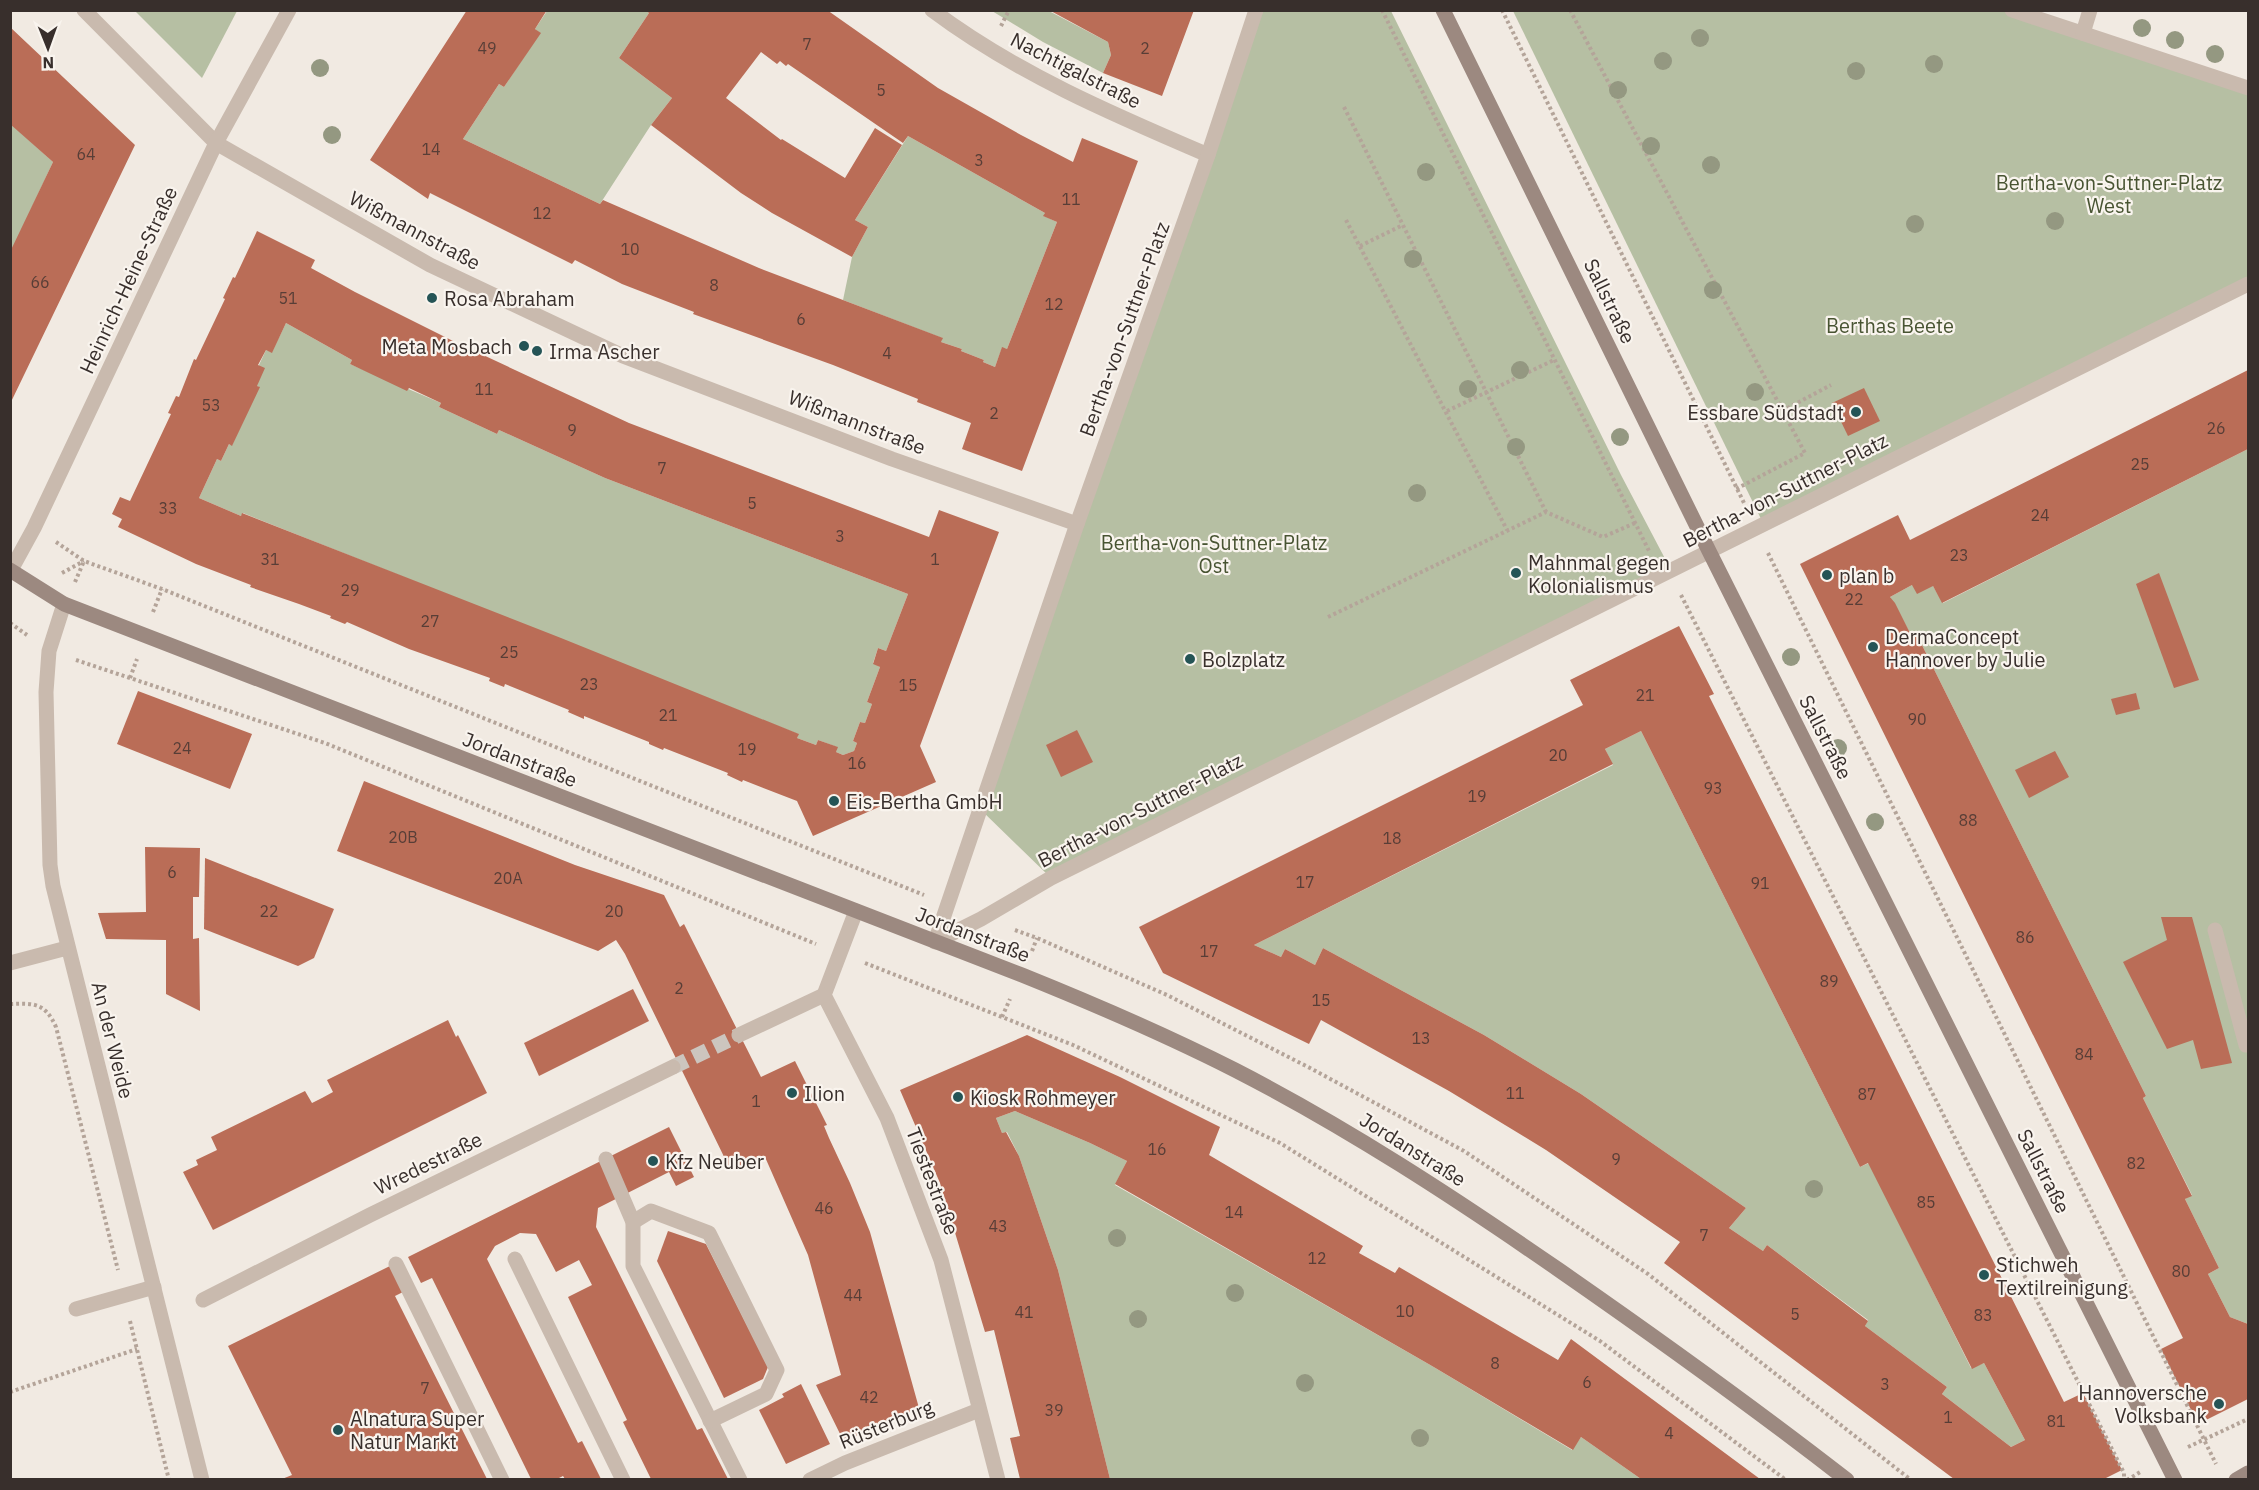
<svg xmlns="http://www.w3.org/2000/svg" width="2259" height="1490" viewBox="0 0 2259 1490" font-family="'IBM Plex Sans',sans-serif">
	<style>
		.green { fill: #b6bfa3 }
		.building { fill: #ba6d57; fill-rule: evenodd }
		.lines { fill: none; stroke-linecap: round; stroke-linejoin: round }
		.street-tunnel { stroke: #ccc5be; stroke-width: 15; stroke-dasharray: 15 8; stroke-linecap: butt }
		.path { stroke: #b4a499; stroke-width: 4; stroke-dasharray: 3 3; stroke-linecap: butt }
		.lane { stroke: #c9baae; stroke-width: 15 }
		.street { stroke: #c9baae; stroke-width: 15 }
		.secondary { stroke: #9c8980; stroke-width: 15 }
		.tree { fill: #949881 }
		.poi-dot { fill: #255456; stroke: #f9f4ee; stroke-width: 2 }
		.labels { text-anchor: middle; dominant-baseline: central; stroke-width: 4.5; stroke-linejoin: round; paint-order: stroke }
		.number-label { font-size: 16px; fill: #583e37 }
		.street-label { font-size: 20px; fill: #382f2c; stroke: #f9f4ee }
		.park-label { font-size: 20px; fill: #485432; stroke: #f9f4ee }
		.poi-label { font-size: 20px; fill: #382f2c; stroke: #f9f4ee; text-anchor: start }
	</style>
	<rect width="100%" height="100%" fill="#f1eae2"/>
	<!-- green -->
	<g class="green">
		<polygon points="645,10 649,13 619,58 672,98 651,125 600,204 463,139 499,84 504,87 540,33 535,29 547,11"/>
		<polygon points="135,11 237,11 202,78"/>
		<polygon points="992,11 1049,11 1108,42 1111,55 1103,73 1043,42"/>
		<polygon points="1254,11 1391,11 1621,475 1671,570 1051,878 980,809"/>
		<polygon points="1513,11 2012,11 2248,88 2248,284 1763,523"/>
		<polygon points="11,124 53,162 11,252"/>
		<polygon points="908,136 1045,213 1044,216 1057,222 1007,349 1002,348 995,367 983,362 984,360 961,351 962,349 941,342 942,338 843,300 852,257 868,227 855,220"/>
		<polygon points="286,323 352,360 350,364 441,403 439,407 497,434 499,430 605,478 908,594 886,651 878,648 873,663 880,667 867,702 872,704 865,723 860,722 853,741 857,743 854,751 843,755 836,752 837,747 818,740 816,745 797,738 798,734 243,513 241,516 199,498 217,459 221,461 229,444 232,445 259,387 257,386 259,365 266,350 272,352"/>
		<polygon points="2248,449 2248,1324 2230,1317 2208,1274 2219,1268 2185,1199 2192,1195 2143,1098 2146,1096 1917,635 1912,637 1890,597 1912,585 1933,586 1943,603"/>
		<polygon points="1641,731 1860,1167 1869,1163 1971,1368 1984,1363 2025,1440 2011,1447 1942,1394 1947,1387 1865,1326 1868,1320 1767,1245 1763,1251 1729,1228 1746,1208 1581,1094 1484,1035 1323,948 1315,965 1285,949 1281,957 1254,945 1613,765 1605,749"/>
		<polygon points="1015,1111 1090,1143 1127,1161 1115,1185 1432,1366 1572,1450 1581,1437 1641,1479 1110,1479 1058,1270 1019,1156 1007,1132 1002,1133 996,1118"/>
	</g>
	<!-- building -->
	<g class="building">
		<polygon points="467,10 547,10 535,29 541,33 504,87 499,84 463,139 600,204 603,200 759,268 943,338 941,342 962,349 961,351 984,360 983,362 995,367 1002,347 1007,349 1057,222 1043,216 1045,213 908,136 903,143 788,64 786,66 780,61 777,64 761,52 726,98 781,140 782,139 845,178 875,128 902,145 855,220 868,227 852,257 772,213 741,193 651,125 672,98 619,58 649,13 645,10 827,10 938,88 1021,135 1073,162 1082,138 1138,161 1022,471 962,449 971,423 917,402 918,399 833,365 693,314 694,312 622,284 575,260 572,264 430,193 428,199 370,160"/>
		<polygon points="1049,10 1194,10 1162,96 1103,73 1111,55 1108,42"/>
		<polygon points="10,27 135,145 10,404 10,252 53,162 10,124"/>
		<path d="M 257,231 L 315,260 L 311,268 L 355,292 L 453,341 L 629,423 L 929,537 L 939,510 L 999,532 L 920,746 L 936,782 L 813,836 L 797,801 L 743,780 L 742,782 L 727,775 L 728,773 L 664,748 L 663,750 L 649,744 L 649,742 L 584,716 L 584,719 L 568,712 L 569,710 L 505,684 L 504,687 L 489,681 L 490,678 L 409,649 L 347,622 L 345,624 L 330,618 L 331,616 L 299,604 L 250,587 L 251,585 L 196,564 L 118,527 L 122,519 L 112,514 L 120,497 L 130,501 L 171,414 L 168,413 L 176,396 L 179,397 L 194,359 L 196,360 L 225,299 L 223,298 L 233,277 L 235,278 ZM 286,323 L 352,360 L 350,364 L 407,391 L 409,388 L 441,403 L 439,407 L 497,434 L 499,430 L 605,478 L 908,594 L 886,651 L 878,648 L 873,664 L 880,667 L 867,702 L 872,704 L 865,723 L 860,722 L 853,741 L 857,743 L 854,751 L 843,755 L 836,752 L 838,747 L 818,740 L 816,745 L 797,738 L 799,734 L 561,638 L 242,513 L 241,516 L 199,498 L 217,459 L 221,461 L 229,444 L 232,446 L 260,387 L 257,386 L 265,368 L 258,365 L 266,350 L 272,353 Z"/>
		<polygon points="2248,370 2248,449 1942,603 1933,586 1917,594 1912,585 1890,597 1895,603 1912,637 1917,635 2146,1096 2143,1098 2192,1196 2185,1199 2219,1268 2208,1274 2230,1317 2248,1324 2248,1399 2198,1424 2161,1349 2183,1338 1800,564 1898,515 1910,540"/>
		<polygon points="1864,388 1880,421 1848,436 1832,403"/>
		<polygon points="2159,573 2199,680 2174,688 2136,584"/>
		<path d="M 1679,626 L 1714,694 L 1709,696 L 2064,1402 L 2083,1393 L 2122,1470 L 2104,1479 L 1954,1479 L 1664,1263 L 1680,1242 L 1546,1150 L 1449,1091 L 1321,1020 L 1309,1044 L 1163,973 L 1139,927 L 1583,705 L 1570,680 ZM 1641,731 L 1860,1167 L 1868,1163 L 1972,1369 L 1984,1363 L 2025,1440 L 2011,1447 L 1942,1394 L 1947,1387 L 1865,1326 L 1868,1321 L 1767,1245 L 1763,1251 L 1729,1228 L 1746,1208 L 1581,1094 L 1484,1035 L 1323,948 L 1315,965 L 1285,949 L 1281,957 L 1254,945 L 1613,764 L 1605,749 Z"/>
		<polygon points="138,691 252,734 230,789 117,744"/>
		<polygon points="2136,693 2140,709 2116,715 2111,699"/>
		<polygon points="1077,730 1093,762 1061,777 1046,745"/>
		<polygon points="2055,751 2069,777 2029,798 2015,770"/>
		<polygon points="364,781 575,865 664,895 680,927 684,924 761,1077 795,1061 827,1125 824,1126 829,1138 850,1183 870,1232 919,1408 844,1442 816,1385 841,1375 808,1255 765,1157 731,1171 625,954 616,940 598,951 337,851"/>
		<polygon points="145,847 200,848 199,897 193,897 193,939 199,938 200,1011 166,994 166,940 106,939 98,913 146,912"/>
		<polygon points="205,858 334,909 314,958 298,966 204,929"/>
		<polygon points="2161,917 2192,917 2232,1063 2201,1069 2193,1040 2167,1049 2123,962 2167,940"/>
		<polygon points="633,989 649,1021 539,1076 524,1043"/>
		<polygon points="448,1020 456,1037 458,1035 487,1093 213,1230 183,1172 198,1165 196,1160 217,1150 211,1137 305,1091 312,1103 322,1098 333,1092 327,1080"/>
		<polygon points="1027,1035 1120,1077 1220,1127 1209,1155 1363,1246 1359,1253 1395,1273 1399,1267 1558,1360 1571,1339 1760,1479 1641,1479 1581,1437 1573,1450 1432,1366 1115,1184 1127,1161 1090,1143 1015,1111 996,1118 1002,1133 1006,1132 1019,1156 1058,1270 1110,1479 1020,1479 1010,1438 1020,1436 994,1330 985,1332 940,1183 900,1090"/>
		<polygon points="669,1127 694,1177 676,1186 669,1172 598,1208 596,1227 697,1430 702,1428 728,1479 651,1479 623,1422 627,1420 568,1297 592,1285 579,1260 556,1272 536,1234 520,1233 495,1246 487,1259 578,1443 582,1441 601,1479 565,1479 563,1476 557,1479 531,1479 432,1278 421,1283 408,1257"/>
		<polygon points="668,1231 706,1244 768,1367 763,1379 724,1398 657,1261"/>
		<polygon points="394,1264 407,1290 395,1296 487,1479 282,1479 292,1475 228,1346"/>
		<polygon points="801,1384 830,1444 786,1464 759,1410 784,1397 782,1394"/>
	</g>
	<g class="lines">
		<!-- street-tunnel -->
		<polyline class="street-tunnel" points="673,1067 739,1035"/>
		<!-- path -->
		<g class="path">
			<polyline points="1382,10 1650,553"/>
			<polyline points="1502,10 1745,505"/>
			<polyline points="1570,10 1805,453 1736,489"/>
			<polyline points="1001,26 1009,10"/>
			<polyline points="1344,107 1546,512"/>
			<polyline points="1346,220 1507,530"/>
			<polyline points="1360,246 1403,225"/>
			<polyline points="1447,411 1554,360"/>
			<polyline points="1782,411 1831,385"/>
			<polyline points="56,542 84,561 162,589 924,895"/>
			<polyline points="1768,553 2216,1464"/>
			<polyline points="62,573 84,561"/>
			<polyline points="75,582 84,561"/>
			<polyline points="1681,595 2124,1473 2124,1480"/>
			<polyline points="153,612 162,589"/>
			<polyline points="1328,617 1546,512 1603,537 1635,523"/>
			<polyline points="10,623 27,635"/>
			<polyline points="76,660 325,743 816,944"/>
			<polyline points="130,678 137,659"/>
			<polyline points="1015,930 1037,938 1167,995 1310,1068 1464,1151 1648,1274 1911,1480"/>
			<polyline points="1032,951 1037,938"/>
			<polyline points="865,963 1073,1045 1280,1143 1600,1341 1786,1480"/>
			<path d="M 10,1004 C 35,1003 45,1003 56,1027 L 118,1270"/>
			<polyline points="1002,1017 1010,999"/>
			<polyline points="130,1321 169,1480"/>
			<polyline points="10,1392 137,1349"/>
			<polyline points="2188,1447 2248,1419"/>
			<polyline points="2127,1480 2142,1471"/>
		</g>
		<!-- lane -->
		<g class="lane">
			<polyline points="2215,930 2246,1045 2248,1045"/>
			<polyline points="10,963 67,948"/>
			<polyline points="606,1159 633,1222 633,1266 740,1480"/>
			<polyline points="633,1222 651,1211 709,1233 777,1370 766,1394 710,1421"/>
			<polyline points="515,1259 623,1480"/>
			<polyline points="396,1264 502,1480"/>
			<polyline points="76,1309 154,1287"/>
		</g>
		<!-- street -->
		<g class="street">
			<polyline points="84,10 216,143 430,265 623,356 892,459 1077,524"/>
			<path d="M 932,10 C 1016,73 1112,114 1208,155"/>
			<polyline points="1256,10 1208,155 1077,524 935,942 981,919 1051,878 2248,284"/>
			<polyline points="2012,10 2248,88"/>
			<polyline points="2083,33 2090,10"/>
			<polyline points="11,570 34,528 216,143 289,10"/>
			<polyline points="64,604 49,651 46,692 50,865 53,886 202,1480"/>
			<polyline points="856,911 824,995 887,1118 941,1260 998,1480"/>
			<polyline points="739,1035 824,995"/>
			<polyline points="203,1300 370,1215 673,1067"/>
			<polyline points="810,1480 845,1463 979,1410"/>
		</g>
		<!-- secondary -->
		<g class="secondary">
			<polyline points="1443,10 1709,551 2175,1480"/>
			<path d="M 10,570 L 64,604 L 1022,975 C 1094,1004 1166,1035 1235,1070 C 1348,1128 1455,1198 1559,1270 C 1657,1338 1753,1407 1847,1480"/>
			<polyline points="2236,1480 2248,1473"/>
		</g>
	</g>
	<!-- trees -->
	<g class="tree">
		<circle cx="2142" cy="28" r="9"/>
		<circle cx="1700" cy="38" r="9"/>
		<circle cx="2175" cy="40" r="9"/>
		<circle cx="2215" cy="54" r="9"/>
		<circle cx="1663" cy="61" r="9"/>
		<circle cx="1934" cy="64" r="9"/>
		<circle cx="320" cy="68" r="9"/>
		<circle cx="1856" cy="71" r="9"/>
		<circle cx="1618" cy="90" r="9"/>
		<circle cx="332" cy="135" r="9"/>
		<circle cx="1651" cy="146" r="9"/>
		<circle cx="1711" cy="165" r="9"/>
		<circle cx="1426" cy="172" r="9"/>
		<circle cx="2055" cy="221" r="9"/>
		<circle cx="1915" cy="224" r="9"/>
		<circle cx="1413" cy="259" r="9"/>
		<circle cx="1713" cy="290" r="9"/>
		<circle cx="1520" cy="370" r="9"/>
		<circle cx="1468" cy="389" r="9"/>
		<circle cx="1755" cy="392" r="9"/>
		<circle cx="1620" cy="437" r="9"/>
		<circle cx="1516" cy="447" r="9"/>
		<circle cx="1417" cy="493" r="9"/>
		<circle cx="1791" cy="657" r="9"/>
		<circle cx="1838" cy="748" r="9"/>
		<circle cx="1875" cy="822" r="9"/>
		<circle cx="1814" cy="1189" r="9"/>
		<circle cx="1117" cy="1238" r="9"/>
		<circle cx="1235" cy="1293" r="9"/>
		<circle cx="1138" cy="1319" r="9"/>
		<circle cx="1305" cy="1383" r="9"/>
		<circle cx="1420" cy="1438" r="9"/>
	</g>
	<!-- markers -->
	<g class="poi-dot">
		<circle cx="432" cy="298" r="6"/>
		<circle cx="524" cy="346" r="6"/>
		<circle cx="537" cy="351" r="6"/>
		<circle cx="1856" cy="412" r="6"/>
		<circle cx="1516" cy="573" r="6"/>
		<circle cx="1827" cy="575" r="6"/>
		<circle cx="1873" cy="647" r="6"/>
		<circle cx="1190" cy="659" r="6"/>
		<circle cx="834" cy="801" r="6"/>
		<circle cx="792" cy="1093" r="6"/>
		<circle cx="958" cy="1097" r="6"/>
		<circle cx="653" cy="1161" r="6"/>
		<circle cx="1984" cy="1275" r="6"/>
		<circle cx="2219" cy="1404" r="6"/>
		<circle cx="338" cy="1430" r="6"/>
	</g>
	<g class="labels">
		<!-- number labels -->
		<g class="number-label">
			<text x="807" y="44">7</text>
			<text x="487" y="48">49</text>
			<text x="1145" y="48">2</text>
			<text x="881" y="90">5</text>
			<text x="431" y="149">14</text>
			<text x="86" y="154">64</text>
			<text x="979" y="160">3</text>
			<text x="1071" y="199">11</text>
			<text x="542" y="213">12</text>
			<text x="630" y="249">10</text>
			<text x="40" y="282">66</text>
			<text x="714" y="285">8</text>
			<text x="288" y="298">51</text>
			<text x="1054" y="304">12</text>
			<text x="801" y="319">6</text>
			<text x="887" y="353">4</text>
			<text x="484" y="389">11</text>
			<text x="211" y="405">53</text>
			<text x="994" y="413">2</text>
			<text x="2216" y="428">26</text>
			<text x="572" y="430">9</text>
			<text x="2140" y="464">25</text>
			<text x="662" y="468">7</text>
			<text x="752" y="503">5</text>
			<text x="168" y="508">33</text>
			<text x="2040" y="515">24</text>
			<text x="840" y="536">3</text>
			<text x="1959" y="555">23</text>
			<text x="270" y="559">31</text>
			<text x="935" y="559">1</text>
			<text x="350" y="590">29</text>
			<text x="1854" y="599">22</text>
			<text x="430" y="621">27</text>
			<text x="509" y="652">25</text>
			<text x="589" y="684">23</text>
			<text x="908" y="685">15</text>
			<text x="1645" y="695">21</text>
			<text x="668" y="715">21</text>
			<text x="1917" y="719">90</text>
			<text x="182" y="748">24</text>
			<text x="747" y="749">19</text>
			<text x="1558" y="755">20</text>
			<text x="857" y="763">16</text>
			<text x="1713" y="788">93</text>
			<text x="1477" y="796">19</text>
			<text x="1968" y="820">88</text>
			<text x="403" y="837">20B</text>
			<text x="1392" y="838">18</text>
			<text x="172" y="872">6</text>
			<text x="508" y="878">20A</text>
			<text x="1305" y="882">17</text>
			<text x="1760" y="883">91</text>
			<text x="269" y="911">22</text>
			<text x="614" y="911">20</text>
			<text x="2025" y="937">86</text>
			<text x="1209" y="951">17</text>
			<text x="1829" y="981">89</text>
			<text x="679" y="988">2</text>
			<text x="1321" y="1000">15</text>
			<text x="1421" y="1038">13</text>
			<text x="2084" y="1054">84</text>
			<text x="1515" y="1093">11</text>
			<text x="1867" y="1094">87</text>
			<text x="756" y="1101">1</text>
			<text x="1157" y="1149">16</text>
			<text x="1616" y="1159">9</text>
			<text x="2136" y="1163">82</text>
			<text x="1926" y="1202">85</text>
			<text x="824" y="1208">46</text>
			<text x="1234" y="1212">14</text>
			<text x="998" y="1226">43</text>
			<text x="1704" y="1235">7</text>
			<text x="1317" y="1258">12</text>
			<text x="2181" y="1271">80</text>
			<text x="853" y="1295">44</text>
			<text x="1405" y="1311">10</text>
			<text x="1024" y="1312">41</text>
			<text x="1795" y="1314">5</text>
			<text x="1983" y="1315">83</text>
			<text x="1495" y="1363">8</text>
			<text x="1587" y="1382">6</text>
			<text x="1885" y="1384">3</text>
			<text x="425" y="1388">7</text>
			<text x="869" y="1397">42</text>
			<text x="1054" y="1410">39</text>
			<text x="1948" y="1417">1</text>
			<text x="2056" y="1421">81</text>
			<text x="1669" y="1433">4</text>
		</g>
		<!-- street labels -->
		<g class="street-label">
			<text transform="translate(1076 70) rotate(27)">Nachtigalstraße</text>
			<text transform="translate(415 230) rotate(28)">Wißmannstraße</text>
			<text transform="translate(128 280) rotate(-65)">Heinrich-Heine-Straße</text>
			<text transform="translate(1610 301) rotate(64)">Sallstraße</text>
			<text transform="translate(1124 329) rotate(-70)">Bertha-von-Suttner-Platz</text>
			<text transform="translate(857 422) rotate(21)">Wißmannstraße</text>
			<text transform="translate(1785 490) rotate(-27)">Bertha-von-Suttner-Platz</text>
			<text transform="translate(1826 737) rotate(63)">Sallstraße</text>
			<text transform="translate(520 759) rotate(21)">Jordanstraße</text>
			<text transform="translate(1140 810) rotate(-27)">Bertha-von-Suttner-Platz</text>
			<text transform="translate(973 934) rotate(21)">Jordanstraße</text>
			<text transform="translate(113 1040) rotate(76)">An der Weide</text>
			<text transform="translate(1413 1149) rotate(32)">Jordanstraße</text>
			<text transform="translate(428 1163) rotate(-26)">Wredestraße</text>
			<text transform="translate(2044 1171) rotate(63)">Sallstraße</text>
			<text transform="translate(933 1181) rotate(69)">Tiestestraße</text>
			<text transform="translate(886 1424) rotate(-22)">Rüsterburg</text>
		</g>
		<!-- park labels -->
		<g class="park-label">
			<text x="2109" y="182">Bertha-von-Suttner-Platz<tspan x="2109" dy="23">West</tspan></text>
			<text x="1890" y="325">Berthas Beete</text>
			<text x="1214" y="542">Bertha-von-Suttner-Platz<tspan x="1214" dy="23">Ost</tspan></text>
		</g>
		<!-- poi labels -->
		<g class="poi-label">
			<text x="444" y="298">Rosa Abraham</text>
			<text x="512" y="346" text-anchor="end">Meta Mosbach</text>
			<text x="549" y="351">Irma Ascher</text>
			<text x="1844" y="412" text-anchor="end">Essbare Südstadt</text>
			<text x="1528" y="562">Mahnmal gegen<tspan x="1528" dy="23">Kolonialismus</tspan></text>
			<text x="1839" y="575">plan b</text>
			<text x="1885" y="636">DermaConcept<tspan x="1885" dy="23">Hannover by Julie</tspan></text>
			<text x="1202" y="659">Bolzplatz</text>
			<text x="846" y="801">Eis-Bertha GmbH</text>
			<text x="804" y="1093">Ilion</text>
			<text x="970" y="1097">Kiosk Rohmeyer</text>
			<text x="665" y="1161">Kfz Neuber</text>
			<text x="1996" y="1264">Stichweh<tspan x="1996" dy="23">Textilreinigung</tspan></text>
			<text x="2207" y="1392" text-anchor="end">Hannoversche<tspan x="2207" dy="23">Volksbank</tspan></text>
			<text x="350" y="1418">Alnatura Super<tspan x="350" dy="23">Natur Markt</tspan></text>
		</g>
	</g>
	<!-- border -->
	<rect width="2259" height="1490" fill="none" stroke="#382f2c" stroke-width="24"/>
	<!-- north arrow -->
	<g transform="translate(48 48) rotate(179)" stroke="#f9f4ee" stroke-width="4.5" paint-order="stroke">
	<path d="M0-4.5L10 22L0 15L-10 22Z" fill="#382f2c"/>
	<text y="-9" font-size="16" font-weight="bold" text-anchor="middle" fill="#382f2c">N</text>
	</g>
</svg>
